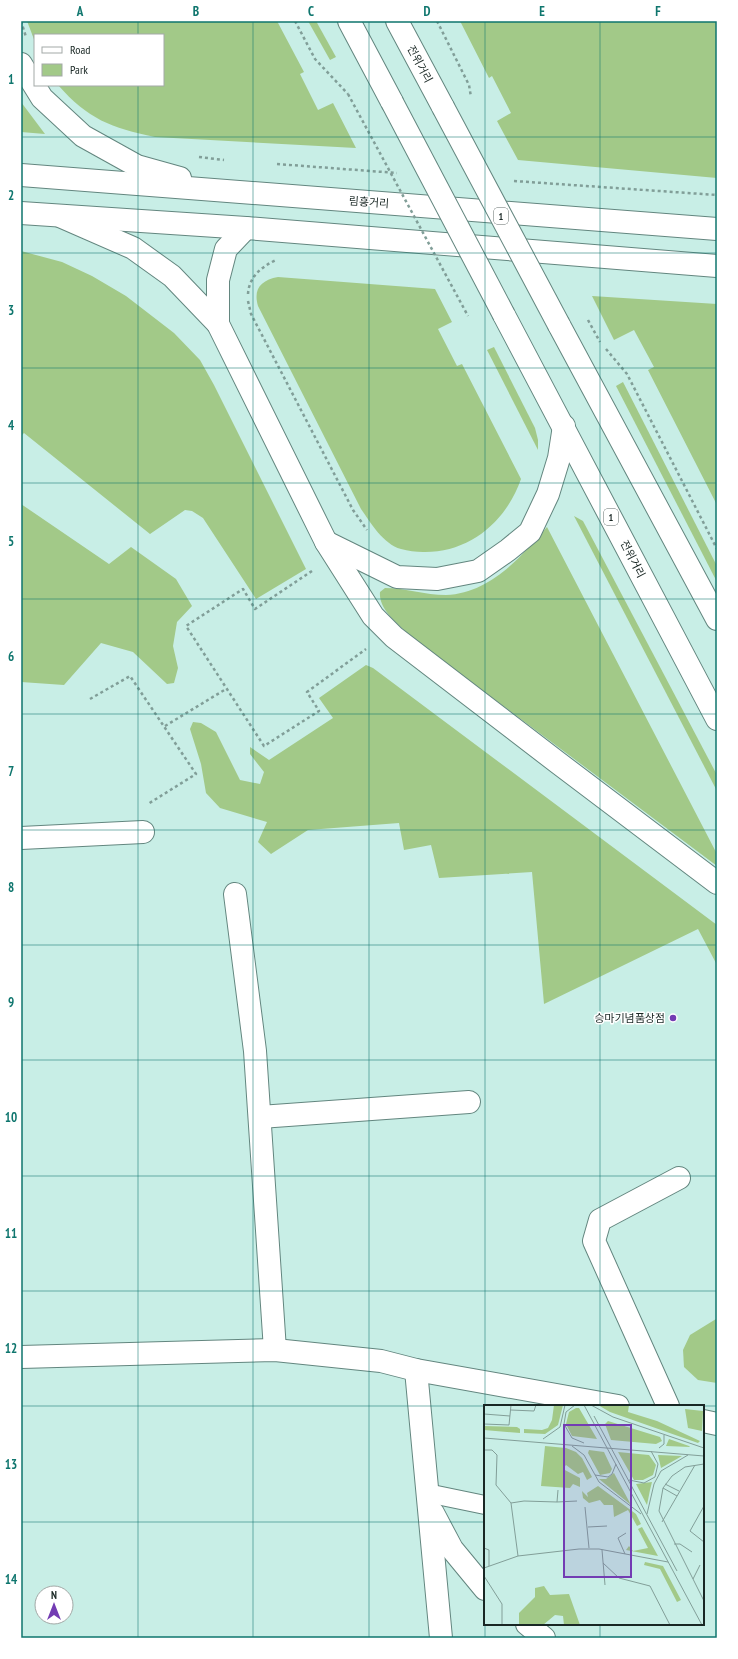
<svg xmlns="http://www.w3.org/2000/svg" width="738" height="1659" viewBox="0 0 738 1659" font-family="'PT Sans Narrow','Noto Sans KR',sans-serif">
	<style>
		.green { fill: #a2c988 }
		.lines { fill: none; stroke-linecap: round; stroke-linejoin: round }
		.service-casing { stroke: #63867f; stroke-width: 20 }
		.minor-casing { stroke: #63867f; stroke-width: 24 }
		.tertiary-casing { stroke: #63867f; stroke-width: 24 }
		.primary-casing { stroke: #63867f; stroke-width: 24 }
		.path { stroke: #819e98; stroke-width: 2.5; stroke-dasharray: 3 3; stroke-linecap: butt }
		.service { stroke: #fff; stroke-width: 18 }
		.minor { stroke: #fff; stroke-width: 22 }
		.tertiary { stroke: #fff; stroke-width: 22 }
		.primary { stroke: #fff; stroke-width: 22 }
		.primary-bridge-casing { stroke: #63867f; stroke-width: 24; stroke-linecap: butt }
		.path-bridge { stroke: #819e98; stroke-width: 2.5; stroke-dasharray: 3 3; stroke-linecap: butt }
		.primary-bridge { stroke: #fff; stroke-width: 22 }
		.grid { fill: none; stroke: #0f766e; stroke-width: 1; stroke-opacity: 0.55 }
		.poi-dot { fill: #733cb3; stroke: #fff; stroke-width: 1.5 }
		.labels { text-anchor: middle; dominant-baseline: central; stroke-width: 3; stroke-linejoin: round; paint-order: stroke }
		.shield { fill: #fff; stroke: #5e6866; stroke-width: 1 }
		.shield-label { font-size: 10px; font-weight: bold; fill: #192724 }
		.street-label { font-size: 11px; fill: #192724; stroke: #fff }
		.poi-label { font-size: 11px; fill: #192724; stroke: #fff; text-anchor: end }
		.inset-road { fill: none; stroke: #829e98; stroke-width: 1 }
		.view { fill: #733cb3; fill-opacity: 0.15; stroke: #733cb3; stroke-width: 2 }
		.inset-edge { fill: none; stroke: #192724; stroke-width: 2 }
		.neatline { fill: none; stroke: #0f766e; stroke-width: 1.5 }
		.grid-label { font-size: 13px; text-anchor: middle; font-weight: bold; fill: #0f766e }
	</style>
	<rect width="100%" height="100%" fill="#c8eee6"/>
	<!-- green -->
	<g class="green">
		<path d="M 27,21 L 277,21 L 304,72 L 300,74 L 318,110 L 333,103 L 356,148 L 155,137 C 111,128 88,119 58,85 L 163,85 L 163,35 L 35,35 L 35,42 Z"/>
		<polygon points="308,21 316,21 336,57 330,60"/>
		<polygon points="460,21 717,21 717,178 518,160 497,121 511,113 492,76 489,78"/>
		<polygon points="21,102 45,134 21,132"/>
		<polygon points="21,251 62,262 92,276 126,296 174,333 200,360 214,385 306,569 256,599 203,518 192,511 185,510 150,534 24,433 21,436"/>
		<path d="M 278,277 L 435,289 L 452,322 L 438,329 L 457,366 L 462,364 L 521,479 C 506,522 469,553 423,552 C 416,552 408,551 401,549 C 383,544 371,523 361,509 L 258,306 C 253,289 261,280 278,277 Z"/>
		<polygon points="592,296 717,304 717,505 648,370 654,367 634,330 614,340"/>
		<polygon points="494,347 535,428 538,440 538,450 487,350"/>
		<polygon points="623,382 717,566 717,582 616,386"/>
		<polygon points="21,504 109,564 131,547 176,579 192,606 177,622 173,646 178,668 174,683 167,684 133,652 101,643 64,685 21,682"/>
		<polygon points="574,516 583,521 717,775 717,791"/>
		<path d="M 547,527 L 717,854 L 717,866 L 414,639 C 402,627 378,611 380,592 L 385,588 C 405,588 425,595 446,595 C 490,593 520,558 547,527 Z"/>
		<polygon points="366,665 373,668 717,925 717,965 698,929 544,1004 532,872 439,878 431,845 404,850 399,823 308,830 271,854 258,842 267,822 220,808 206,793 201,764 190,729 193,722 201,723 216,732 240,780 260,784 264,772 250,754 250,747 269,760 333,718 319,698"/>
		<polygon points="716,1319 717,1320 717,1383 698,1380 684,1367 683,1350 690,1335"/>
	</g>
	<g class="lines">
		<defs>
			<polyline id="service" points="427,1493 485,1505"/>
			<g id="minor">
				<polyline points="21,838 143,832"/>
				<polyline points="235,894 255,1051 275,1350"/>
				<polyline points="260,1117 469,1102"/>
				<polyline points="416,1370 441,1638"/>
				<polyline points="668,1406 594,1241 600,1220 679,1178"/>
				<polyline points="433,1513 452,1549 485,1589"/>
				<polyline points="527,1624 544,1638"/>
			</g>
			<g id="tertiary">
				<polyline points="21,1357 275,1350 381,1361 416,1370 618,1406"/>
				<polyline points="703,1421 717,1424"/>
			</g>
			<g id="primary">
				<polyline points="349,21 392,102"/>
				<polyline points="397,21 443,107"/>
				<polyline points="21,64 42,98 83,136 137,166 180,178"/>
				<polyline points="21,175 717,229"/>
				<polyline points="21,213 246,228 717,266"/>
				<polyline points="62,217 133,248 172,276 218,324 326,542 373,616 394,637 557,762 717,883"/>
				<polyline points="504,315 717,719"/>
				<polyline points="218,324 218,280 226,249 246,228"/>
				<polyline points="559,325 717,619"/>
				<polyline points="326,542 397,577 437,579 478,571 508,550 530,532 548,494 559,458 564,426"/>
			</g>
		</defs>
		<!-- service casing -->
		<use href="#service" class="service-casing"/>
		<!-- minor casing -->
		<use href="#minor" class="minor-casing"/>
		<!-- tertiary casing -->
		<use href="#tertiary" class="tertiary-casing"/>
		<!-- primary casing -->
		<use href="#primary" class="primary-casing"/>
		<!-- path -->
		<g class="path">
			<polyline points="21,21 26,37"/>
			<polyline points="295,21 315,59 348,94"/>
			<polyline points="437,21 469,85 471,97"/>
			<polyline points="199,157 224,160"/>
			<polyline points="277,164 397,173"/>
			<polyline points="514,181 717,195"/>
			<path d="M 248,294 C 249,277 261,267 276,260"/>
			<polyline points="248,301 251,314 353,510 367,530"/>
			<polyline points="606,349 627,374 717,549"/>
			<polyline points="312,571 255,609 243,589 186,626 264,746 319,711 307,692 366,649"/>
			<polyline points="90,699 130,676 196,774 148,804"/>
			<polyline points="165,726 226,689"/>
		</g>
		<!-- service -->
		<use href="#service" class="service"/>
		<!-- minor -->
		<use href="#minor" class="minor"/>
		<!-- tertiary -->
		<use href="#tertiary" class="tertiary"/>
		<!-- primary -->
		<use href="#primary" class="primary"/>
		<defs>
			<g id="primary-bridge">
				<polyline points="392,102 504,315"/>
				<polyline points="443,107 559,325"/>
			</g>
		</defs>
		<!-- primary-bridge casing -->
		<use href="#primary-bridge" class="primary-bridge-casing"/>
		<!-- path-bridge -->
		<g class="path-bridge">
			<polyline points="348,94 468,316"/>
			<polyline points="588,320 600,342"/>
		</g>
		<!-- primary-bridge -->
		<use href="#primary-bridge" class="primary-bridge"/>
	</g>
	<!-- grid -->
	<path class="grid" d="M 138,21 L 138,35M 253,21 L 253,1638M 369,21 L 369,1638M 485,21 L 485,1638M 600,21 L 600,1406M 138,85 L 138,1638M 21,137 L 717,137M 21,253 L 717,253M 21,368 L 717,368M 21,483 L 717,483M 21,599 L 717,599M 21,714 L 717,714M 21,830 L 717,830M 21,945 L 717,945M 21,1060 L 717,1060M 21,1176 L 717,1176M 21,1291 L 717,1291M 21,1406 L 485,1406M 703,1406 L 717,1406M 21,1522 L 485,1522M 703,1522 L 717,1522M 600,1624 L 600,1638"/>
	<!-- markers -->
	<circle class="poi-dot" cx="673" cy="1018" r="4"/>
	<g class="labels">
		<!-- shield labels -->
		<g class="shield">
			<rect x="494" y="208" width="14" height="16" rx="3"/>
			<rect x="604" y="509" width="14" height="16" rx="3"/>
		</g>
		<g class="shield-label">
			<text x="501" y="216">1</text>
			<text x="611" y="517">1</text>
		</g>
		<!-- street labels -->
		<g class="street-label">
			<text transform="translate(420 64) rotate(62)">전위거리</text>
			<text transform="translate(369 202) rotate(4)">림흥거리</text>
			<text transform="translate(633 559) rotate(63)">전위거리</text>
		</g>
		<!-- poi labels -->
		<g class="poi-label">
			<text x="665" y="1018">승마기념품상점</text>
		</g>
	</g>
	<!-- overview -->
	<g transform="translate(484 1405)">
		<rect width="220" height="220" fill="#c8eee6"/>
		<path d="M 70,0 L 79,0 L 74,20 L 61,29 L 40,28 L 40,24 L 58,25 L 64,23 L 68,15 ZM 114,0 L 145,0 L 144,7 L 173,16 L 216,36 L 214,38 L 126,7 ZM 92,3 L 95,3 L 113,34 L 88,31 L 82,19 L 85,7 ZM 201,4 L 219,6 L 218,26 L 204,23 ZM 124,16 L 176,32 L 178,36 L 172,39 L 127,35 L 121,19 ZM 0,21 L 33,22 L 36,24 L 36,28 L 0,25 ZM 185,34 L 205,41 L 206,42 L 182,41 ZM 61,41 L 82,43 L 92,47 L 98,53 L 108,72 L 103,75 L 99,67 L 94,69 L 82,60 L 79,64 L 96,73 L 96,82 L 89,79 L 86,83 L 57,81 ZM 105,45 L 120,47 L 128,64 L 126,68 L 116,70 L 104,48 ZM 134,47 L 165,50 L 172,60 L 169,70 L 159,75 L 150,75 ZM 174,50 L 198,51 L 177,63 ZM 130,68 L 147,100 L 115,74 L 122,74 ZM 168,77 L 166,85 L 163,100 L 152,79 ZM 114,81 L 152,109 L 157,119 L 153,121 L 144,105 L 130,112 L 129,100 L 120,100 L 116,95 L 105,98 L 99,93 L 98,86 L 104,92 L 103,88 ZM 158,122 L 174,151 L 142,145 L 145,141 L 149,146 L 164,143 L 154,124 ZM 161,157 L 179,161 L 197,195 L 193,197 L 176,164 L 160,160 ZM 60,181 L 66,190 L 85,189 L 96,220 L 80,220 L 79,211 L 71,210 L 59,220 L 35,220 L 35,208 L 51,192 L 51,183 Z" fill="#a2c988"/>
		<path class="inset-road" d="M 91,0 L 82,7 L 80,19 L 88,33 L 100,38M 100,0 L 218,220M 107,0 L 129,12 L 220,43M 27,5 L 50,6 L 52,0M 0,9 L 26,11M 110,11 L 193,166M 0,19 L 25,20 L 27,0M 0,33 L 220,51M 59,34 L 76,22 L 81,0M 88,41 L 100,50 L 115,77 L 157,109M 175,43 L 180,39 L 180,30M 0,45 L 8,45 L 13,50 L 12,80 L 27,98 L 34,151M 220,59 L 201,62 L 188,71 L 179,83 L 175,106 L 220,196M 111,70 L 124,72 L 128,69 L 132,59M 145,75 L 160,78 L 171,72 L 174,59 L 167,46M 181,79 L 195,86M 179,83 L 193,91M 73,97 L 93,96M 27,98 L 40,96 L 73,97 L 74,85M 220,101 L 206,126 L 220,137M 101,102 L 105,143M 163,109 L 170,79 L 177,66 L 204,50M 178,117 L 211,60M 104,122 L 123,121M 190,139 L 196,139 L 208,147M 0,143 L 5,145 L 5,161M 118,145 L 121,180M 141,149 L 134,133 L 142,128M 119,158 L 135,173 L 166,181 L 186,220M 0,163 L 34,151 L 95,144 L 115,144 L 184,157M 0,171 L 18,199 L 18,220M 209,174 L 216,160"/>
		<path class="view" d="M 80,20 L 147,20 L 147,172 L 80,172 Z"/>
		<rect width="220" height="220" class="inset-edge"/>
	</g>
	<!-- border -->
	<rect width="738" height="1659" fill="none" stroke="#ffffff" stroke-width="44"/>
	<!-- legend -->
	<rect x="34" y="34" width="130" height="52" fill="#ffffff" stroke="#a3a9a7"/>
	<rect x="42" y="47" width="20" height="6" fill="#ffffff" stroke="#a3a9a7"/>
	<text x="70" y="54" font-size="12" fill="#192724">Road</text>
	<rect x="42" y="64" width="20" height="12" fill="#a2c988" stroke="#a3a9a7"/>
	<text x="70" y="74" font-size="12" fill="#192724">Park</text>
	<!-- north arrow -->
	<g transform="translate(54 1605)"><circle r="19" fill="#ffffff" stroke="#a3a9a7"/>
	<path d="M0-3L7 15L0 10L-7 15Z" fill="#733cb3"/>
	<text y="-6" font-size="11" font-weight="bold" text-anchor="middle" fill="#192724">N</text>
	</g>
	<rect x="22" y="22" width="694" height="1615" class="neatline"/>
	<g class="grid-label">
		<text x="80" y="16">A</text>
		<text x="196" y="16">B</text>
		<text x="311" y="16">C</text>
		<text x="427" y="16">D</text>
		<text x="542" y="16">E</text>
		<text x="658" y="16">F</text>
		<text x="11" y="84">1</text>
		<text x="11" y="200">2</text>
		<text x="11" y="315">3</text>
		<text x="11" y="430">4</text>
		<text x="11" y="546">5</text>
		<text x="11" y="661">6</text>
		<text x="11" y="776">7</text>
		<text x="11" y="892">8</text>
		<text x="11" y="1007">9</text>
		<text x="11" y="1122">10</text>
		<text x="11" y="1238">11</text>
		<text x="11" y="1353">12</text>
		<text x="11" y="1469">13</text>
		<text x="11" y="1584">14</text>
	</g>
</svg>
